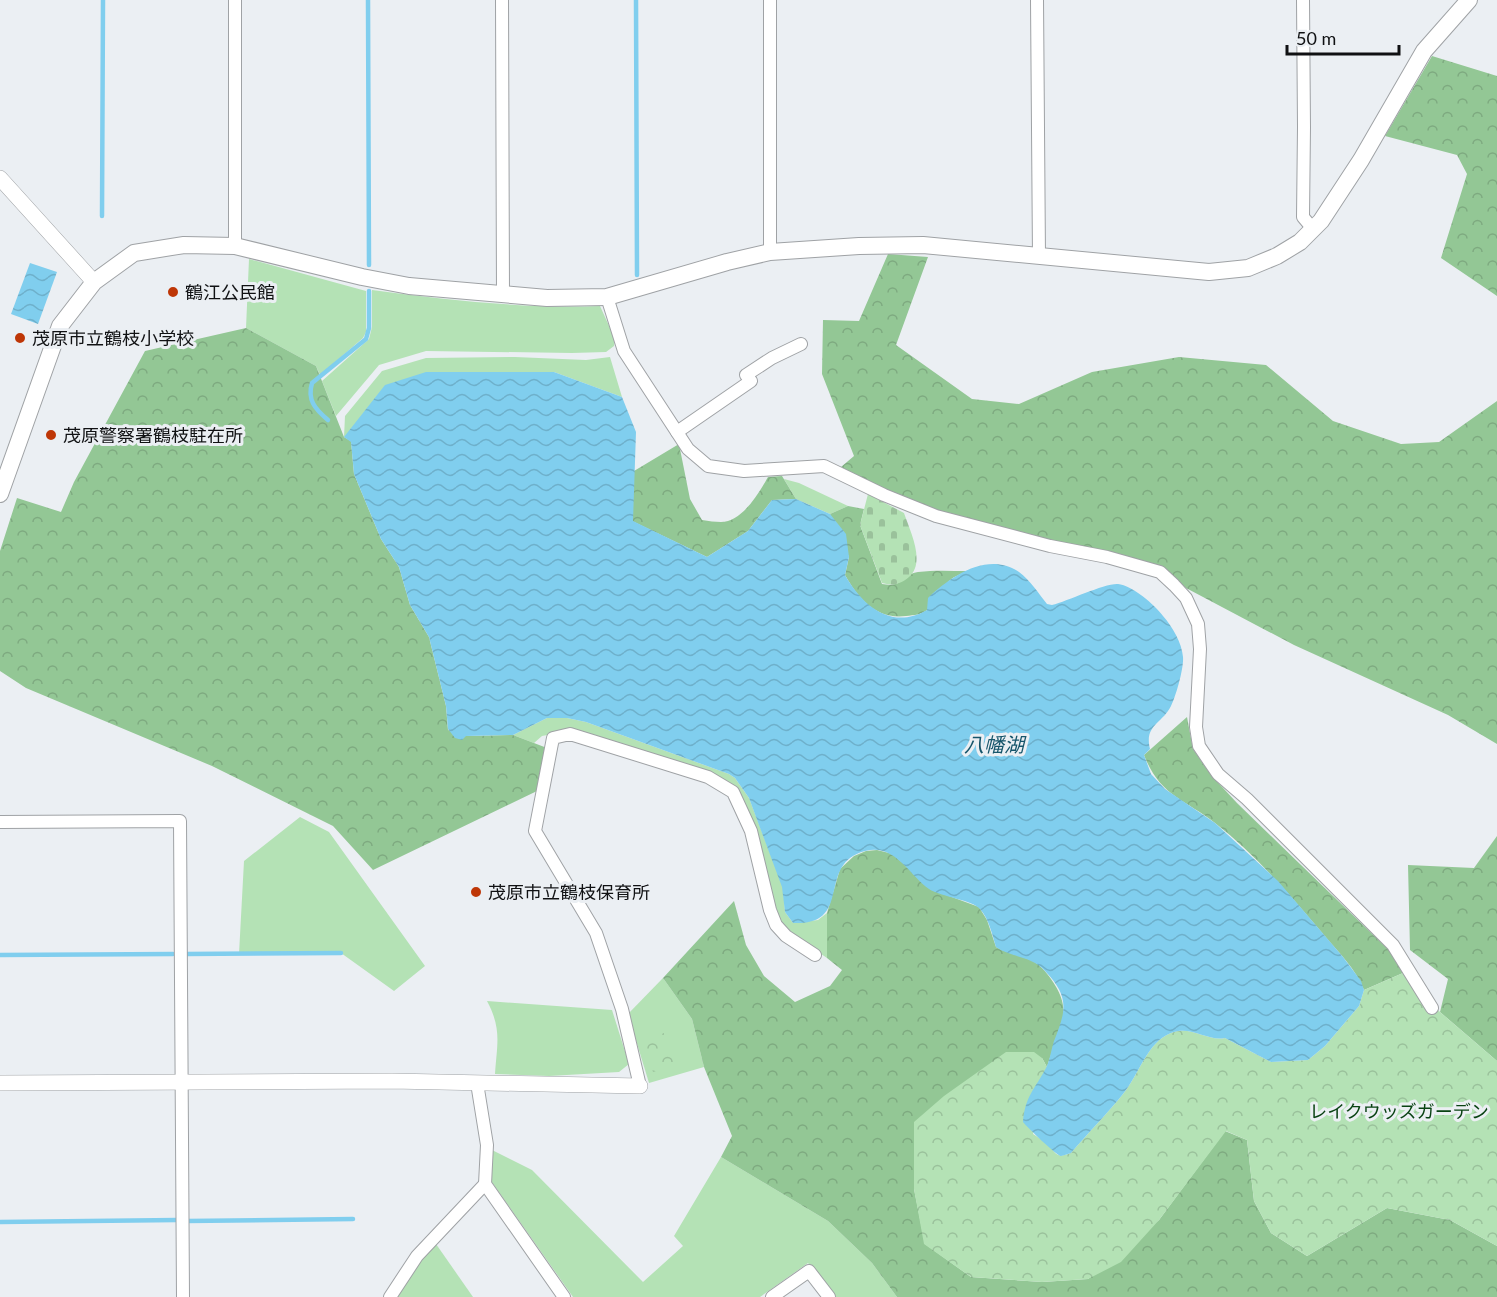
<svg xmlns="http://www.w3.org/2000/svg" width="1497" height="1297" viewBox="0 0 1497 1297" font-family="Lato,'Noto Sans JP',sans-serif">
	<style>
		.grass { fill: #b4e2b5 }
		.forest { fill: url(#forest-crowns) }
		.cemetery { fill: url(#cemetery-stones) }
		.park { fill: url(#park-crowns) }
		.water { fill: url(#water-waves) }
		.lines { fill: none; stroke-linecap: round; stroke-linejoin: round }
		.stream { stroke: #80ceee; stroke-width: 4.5 }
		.minor-casing { stroke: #9fa2a5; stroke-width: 14 }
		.tertiary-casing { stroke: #9fa2a5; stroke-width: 16 }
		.secondary-casing { stroke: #9fa2a5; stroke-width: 18 }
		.minor { stroke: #fff; stroke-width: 12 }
		.tertiary { stroke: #fff; stroke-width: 15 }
		.secondary { stroke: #fff; stroke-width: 16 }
		.poi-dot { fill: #be3606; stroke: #ebeff3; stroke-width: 2 }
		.labels { text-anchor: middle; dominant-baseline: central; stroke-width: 6; stroke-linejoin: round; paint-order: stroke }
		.poi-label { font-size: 18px; fill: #101113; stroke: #ebeff3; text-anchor: start }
		.park-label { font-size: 18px; fill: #094313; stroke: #ebeff3 }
		.water-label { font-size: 20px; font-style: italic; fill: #16556b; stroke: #ebeff3 }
	</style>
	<defs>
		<pattern id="forest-crowns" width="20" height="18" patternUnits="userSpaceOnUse" patternTransform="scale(1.5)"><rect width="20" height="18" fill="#93c795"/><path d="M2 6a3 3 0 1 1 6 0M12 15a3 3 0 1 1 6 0" fill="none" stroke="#7eaa80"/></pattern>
		<pattern id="cemetery-stones" width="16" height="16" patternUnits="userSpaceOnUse" patternTransform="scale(1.5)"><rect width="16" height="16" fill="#b4e2b5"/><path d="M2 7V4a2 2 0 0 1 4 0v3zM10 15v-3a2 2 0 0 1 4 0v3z" fill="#9ac19b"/></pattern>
		<pattern id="park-crowns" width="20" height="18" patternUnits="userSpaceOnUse" patternTransform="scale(1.5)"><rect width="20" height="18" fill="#b4e2b5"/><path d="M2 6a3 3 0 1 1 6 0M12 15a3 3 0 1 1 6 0" fill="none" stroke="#9ac19b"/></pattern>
		<pattern id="water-waves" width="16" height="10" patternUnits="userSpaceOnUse" patternTransform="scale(1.5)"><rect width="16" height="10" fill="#80ceee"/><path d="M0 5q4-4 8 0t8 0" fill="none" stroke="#6eb0cb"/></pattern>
	</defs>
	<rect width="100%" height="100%" fill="#ebeff3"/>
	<!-- grass -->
	<g class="grass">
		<polygon points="249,259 366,291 366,332 363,338 320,375 316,366 246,328"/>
		<path d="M 372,290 C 448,300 524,309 600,306 L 615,339 L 614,346 L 606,352 L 572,353 L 426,351 L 379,365 L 336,416 L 322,381 L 369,339 L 372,327 Z"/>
		<polygon points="515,357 586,360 610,357 622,397 554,372 344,437 345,416 382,371 426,358"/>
		<polygon points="784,479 799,483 848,506 830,514 796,499"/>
		<polygon points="547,718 567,718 586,722 729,774 735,778 749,798 783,887 785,912 793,923 818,920 827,913 827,958 793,935 780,922 737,791 574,730 542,736 534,743 513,735"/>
		<polygon points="300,817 329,832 425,966 394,991 341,953 239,954 244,861"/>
		<polygon points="663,978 692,1019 704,1067 649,1083 628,1014"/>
		<path d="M 487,1001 L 612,1010 L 629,1064 L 619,1072 L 549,1076 L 495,1074 C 497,1044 502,1029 487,1001 Z"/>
		<polygon points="492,1150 532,1170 643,1282 683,1246 674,1236 721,1157 828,1221 872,1263 897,1297 835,1297 808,1263 760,1297 573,1297 489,1178"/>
		<polygon points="436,1244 473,1297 397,1297 421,1258"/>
	</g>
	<!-- forest -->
	<g class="forest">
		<polygon points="1432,56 1497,76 1497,296 1441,258 1467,174 1457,155 1385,136"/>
		<path d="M 888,254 L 928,257 L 896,345 L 972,399 L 1019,404 L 1092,372 L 1179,357 L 1266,365 L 1333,421 L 1401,444 L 1439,442 L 1497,401 L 1497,744 L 1448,715 L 1294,645 L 1186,588 L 1163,569 C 1055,542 938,522 841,467 L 854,456 L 822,374 L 823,320 L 859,321 Z"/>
		<polygon points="246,328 316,366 344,437 351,441 354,474 381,539 399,567 410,605 429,637 446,706 448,730 466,736 513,735 547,748 537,791 373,870 333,826 212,766 26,688 0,671 0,551 17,498 61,512 74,482 145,351"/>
		<path d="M 679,444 L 690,499 L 702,520 C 709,521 715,522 721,522 C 742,522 759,493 768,477 L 782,476 L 796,499 L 772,500 L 748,531 L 707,557 L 632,521 L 634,471 Z"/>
		<path d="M 848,506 L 864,509 L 860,525 L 882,584 C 904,588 903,574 918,572 C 934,570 951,571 967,571 C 961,574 952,577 947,583 C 940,590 935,601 928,609 C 922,615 914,615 906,616 C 876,620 858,598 845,575 L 849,557 L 830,514 Z"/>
		<path d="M 1187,717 L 1193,749 L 1211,775 L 1237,803 L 1393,954 L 1403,973 L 1364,990 C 1356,969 1338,952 1324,935 C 1290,895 1256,855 1215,823 C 1183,798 1160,796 1144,755 Z"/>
		<polygon points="1497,836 1497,1061 1440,1012 1448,979 1410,950 1408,865 1474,868"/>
		<path d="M 877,850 L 893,854 L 930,889 L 979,907 L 987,920 L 996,947 C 1010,954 1018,955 1031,960 C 1040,964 1046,972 1051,979 C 1076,1014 1058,1030 1047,1067 L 1042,1058 L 914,1189 L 925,1244 L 971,1277 L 1042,1282 L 1088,1279 L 1159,1220 L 1225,1131 L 1247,1140 L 1254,1201 L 1271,1233 L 1307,1256 L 1387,1208 L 1450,1220 L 1497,1246 L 1497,1297 L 897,1297 L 872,1263 L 828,1221 L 721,1157 L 732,1136 L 704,1067 L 692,1019 L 663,978 L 734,901 L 746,945 L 764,976 L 795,1002 L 830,986 L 842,970 L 827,958 L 827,913 L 840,869 L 854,856 L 866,851 Z"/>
	</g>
	<!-- cemetery -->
	<path class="cemetery" d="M 868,494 L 904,513 C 910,531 926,562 909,577 C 901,584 893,586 882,583 L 860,525 Z"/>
	<!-- park -->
	<g class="park">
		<path d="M 1403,973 L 1440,1012 L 1497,1061 L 1497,1246 L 1450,1220 L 1387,1208 L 1307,1256 L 1271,1233 L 1254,1201 L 1247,1140 L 1226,1131 L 1159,1220 L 1121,1262 L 1088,1279 L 1042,1282 L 971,1277 L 924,1244 L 914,1189 L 914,1122 L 944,1096 L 1006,1052 L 1034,1052 L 1042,1058 L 1047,1067 L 1033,1134 C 1037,1137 1042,1139 1046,1143 C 1057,1153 1055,1159 1071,1153 C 1088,1133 1107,1114 1123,1094 C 1139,1075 1147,1042 1171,1033 C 1191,1025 1208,1042 1225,1038 L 1271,1062 L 1308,1060 L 1325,1046 L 1359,1006 L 1364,990 Z"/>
		<polygon points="664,1033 675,1065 653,1072 643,1040"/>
	</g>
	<!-- water -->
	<g class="water">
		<polygon points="30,263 57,272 38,324 11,314"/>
		<path d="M 426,372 L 554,372 L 622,397 L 636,432 L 633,521 L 707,557 L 748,531 L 772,500 L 796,499 L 830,514 L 846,534 L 849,557 L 845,575 C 862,605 891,631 927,610 L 928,598 C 951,576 988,551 1019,572 C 1030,580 1039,594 1047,604 L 1052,605 C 1068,601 1105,583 1118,584 C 1132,585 1155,605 1163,616 C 1172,626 1182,643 1183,657 C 1184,668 1176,696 1171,706 C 1162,724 1144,725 1150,749 L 1144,755 L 1151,774 L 1165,789 L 1215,823 L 1278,881 L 1343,957 L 1361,981 L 1364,990 L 1359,1006 L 1325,1046 L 1308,1060 L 1271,1062 L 1225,1038 C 1208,1042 1191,1025 1171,1033 C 1147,1042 1139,1075 1123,1094 C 1107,1114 1088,1133 1071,1153 C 1070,1153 1063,1156 1061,1156 C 1057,1156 1027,1127 1023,1122 C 1025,1096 1035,1089 1046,1068 C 1050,1060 1051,1050 1054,1041 C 1066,1011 1070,997 1045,971 C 1032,956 1012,958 996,947 C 992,934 989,919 980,909 C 973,900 941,897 929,889 C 909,875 895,843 865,851 C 815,864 855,926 793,923 L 785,912 L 782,887 L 749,798 L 735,778 L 729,774 L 586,722 L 567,718 L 547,718 L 513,735 L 466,736 L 462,740 L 455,738 L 448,729 L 446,706 L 429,637 L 410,605 L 399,567 L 381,539 L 354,474 L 351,442 L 344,437 L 385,385 Z"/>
	</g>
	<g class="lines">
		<!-- stream -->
		<g class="stream">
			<polyline points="368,0 369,265"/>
			<polyline points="636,0 637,275"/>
			<polyline points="102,216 103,0"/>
			<path d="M 328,420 C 315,409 307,400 312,383 L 366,339 L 369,328 L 369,291"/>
			<polyline points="186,954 341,953"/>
			<polyline points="0,955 173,954"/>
			<polyline points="187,1221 353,1219"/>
			<polyline points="0,1222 177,1220"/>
		</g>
		<defs>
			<g id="minor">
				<polyline points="235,0 235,246"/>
				<polyline points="502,0 503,295"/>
				<polyline points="1037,0 1039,256"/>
				<polyline points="1303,0 1304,127 1303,217 1313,229"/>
				<polyline points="770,252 770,0"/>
				<polyline points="607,297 624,351 688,449 708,466 744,471 824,466 884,495 936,516 1050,546 1107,557 1160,572 1174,585 1186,598 1198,624 1200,649 1196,727 1199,746 1218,774 1247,799 1393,945 1432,1008"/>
				<polyline points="677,432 751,381 746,375 772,358 801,344"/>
				<polyline points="0,822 180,821 183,1297"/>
				<polyline points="477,1083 487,1145 485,1184 564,1297"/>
				<polyline points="640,1086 622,1009 596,933 535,831 553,738 570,734 708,777 733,792 751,831 770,910 776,925 786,936 815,955"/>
				<polyline points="390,1297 417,1256 485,1184"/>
				<polyline points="772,1297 809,1271 829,1297"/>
			</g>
			<g id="tertiary">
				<polyline points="0,178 94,282"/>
				<polyline points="0,1083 392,1081 640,1086"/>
			</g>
			<polyline id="secondary" points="0,494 60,326 94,282 134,253 184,245 235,246 362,277 409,286 547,298 607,297 727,262 770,252 859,246 923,245 1209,272 1248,268 1277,256 1300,242 1321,221 1361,160 1424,51 1469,0"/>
		</defs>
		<!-- minor casing -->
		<use href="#minor" class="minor-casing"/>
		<!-- tertiary casing -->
		<use href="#tertiary" class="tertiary-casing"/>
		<!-- secondary casing -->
		<use href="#secondary" class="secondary-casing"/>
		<!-- minor -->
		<use href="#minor" class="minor"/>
		<!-- tertiary -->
		<use href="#tertiary" class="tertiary"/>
		<!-- secondary -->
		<use href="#secondary" class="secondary"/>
	</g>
	<!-- markers -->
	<g class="poi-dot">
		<circle cx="173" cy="292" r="6"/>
		<circle cx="20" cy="338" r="6"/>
		<circle cx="51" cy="435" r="6"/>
		<circle cx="476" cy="892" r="6"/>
	</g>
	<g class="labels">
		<!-- poi labels -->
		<g class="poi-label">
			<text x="185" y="292">鶴江公民館</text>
			<text x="32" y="338">茂原市立鶴枝小学校</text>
			<text x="63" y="435">茂原警察署鶴枝駐在所</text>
			<text x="488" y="892">茂原市立鶴枝保育所</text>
		</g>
		<!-- park labels -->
		<g class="park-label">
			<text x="1399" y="1111">レイクウッズガーデン</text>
		</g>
		<!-- water labels -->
		<g class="water-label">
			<text x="994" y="744">八幡湖</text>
		</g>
	</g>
	<!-- scale -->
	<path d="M1287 45v9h112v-9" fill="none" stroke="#101113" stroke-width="3"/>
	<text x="1296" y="45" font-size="18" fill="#101113" stroke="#ebeff3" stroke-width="4.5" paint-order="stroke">50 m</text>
</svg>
